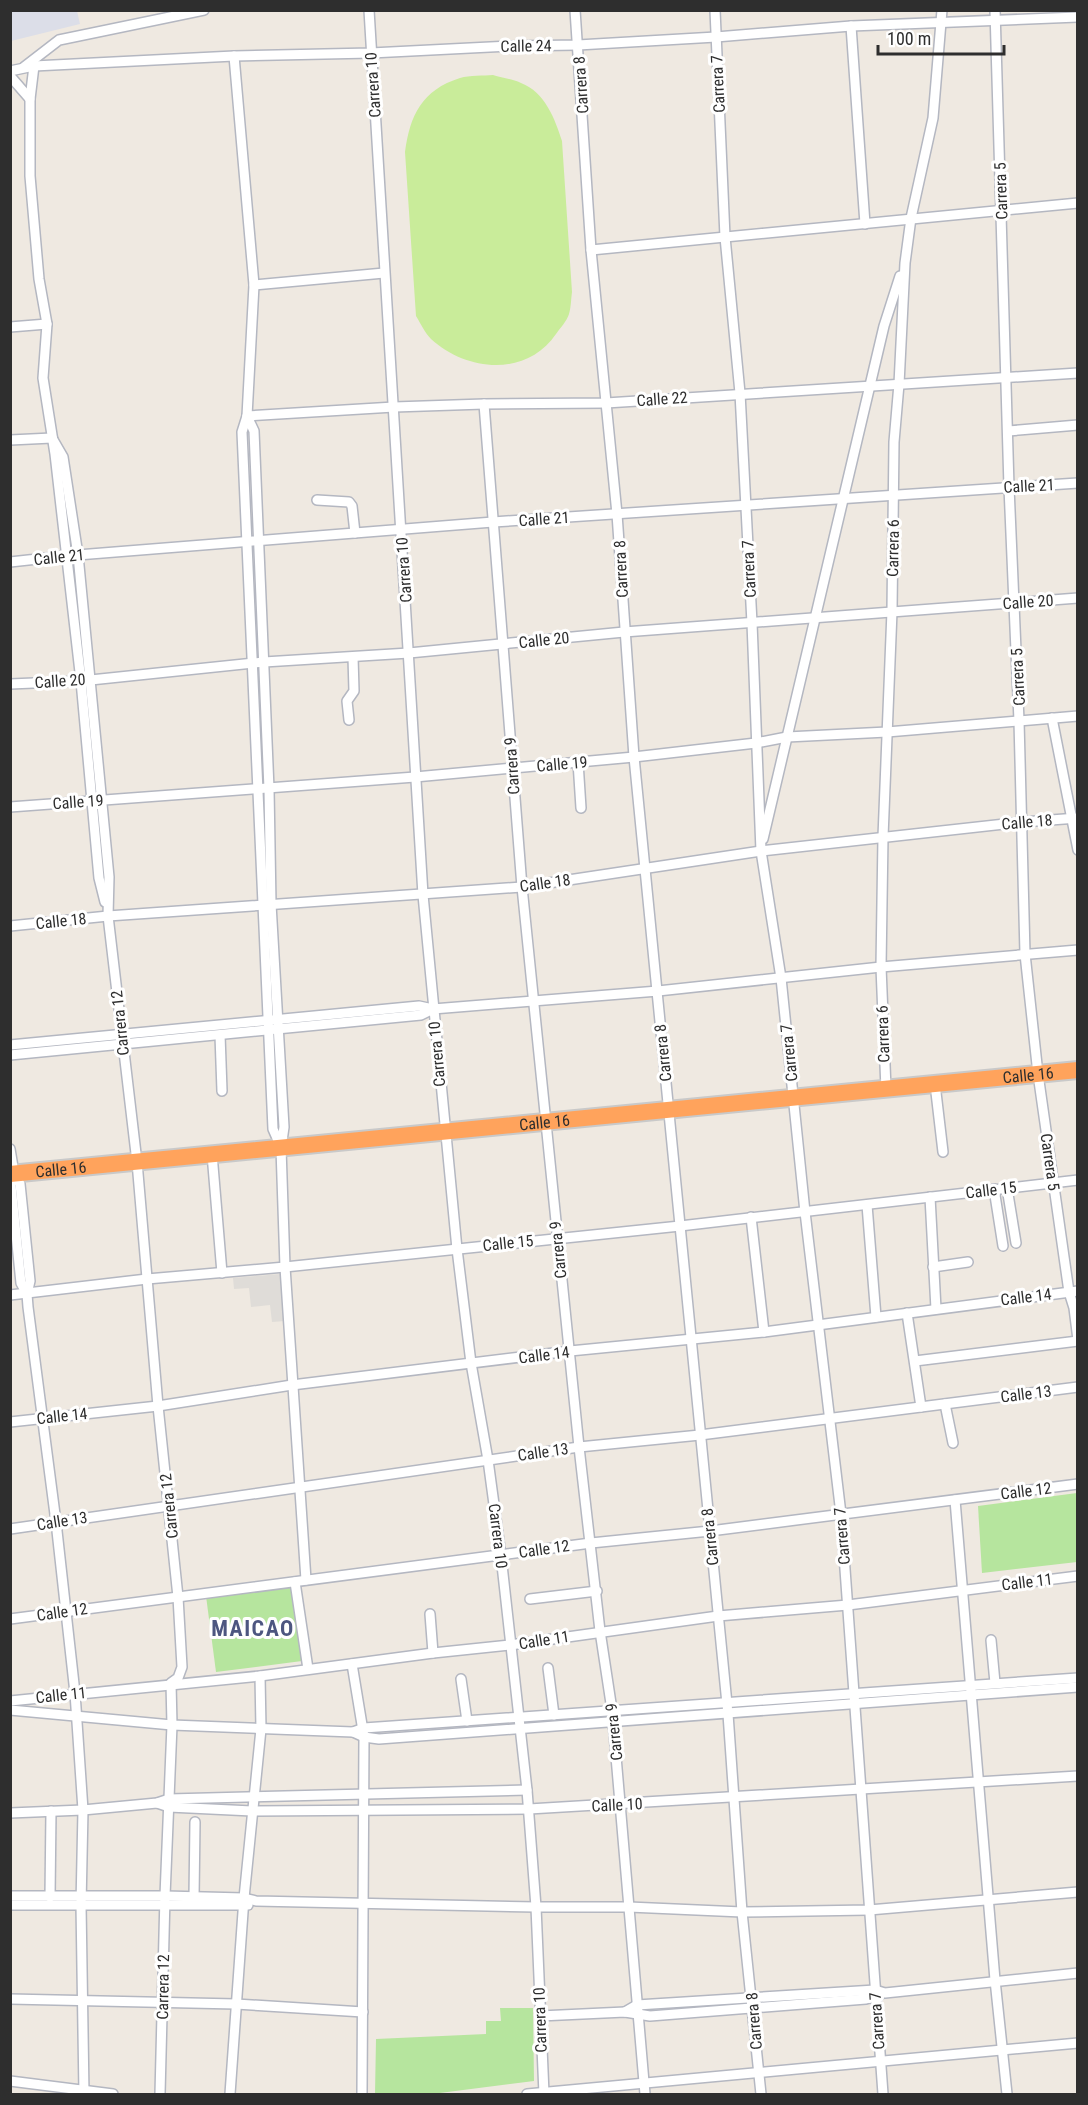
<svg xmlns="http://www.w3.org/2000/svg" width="1088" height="2105" viewBox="0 0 1088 2105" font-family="'Roboto Condensed',sans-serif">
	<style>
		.airport { fill: #dcdee8 }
		.green { fill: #b6e59e }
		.pitch { fill: #c9ec9a }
		.plaza { fill: #dfdcd8 }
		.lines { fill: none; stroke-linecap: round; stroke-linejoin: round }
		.street-casing { stroke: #b4b7c1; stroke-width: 12 }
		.highway-casing { stroke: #c9c9c9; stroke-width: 20 }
		.street { stroke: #fff; stroke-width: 9 }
		.highway { stroke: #ffa35c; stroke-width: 16 }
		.labels { text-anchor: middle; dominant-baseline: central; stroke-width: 6; stroke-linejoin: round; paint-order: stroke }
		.street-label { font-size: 16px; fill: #2e2e2e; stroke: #fff }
		.district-label { font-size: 22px; font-weight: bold; letter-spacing: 1.5px; fill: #4d5680; stroke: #fff }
	</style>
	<rect width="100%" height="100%" fill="#efe9e1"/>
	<!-- airport -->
	<polygon class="airport" points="10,11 77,11 80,24 11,41"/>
	<!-- green -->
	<g class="green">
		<polygon points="1077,1493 1077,1562 982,1573 978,1506"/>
		<polygon points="292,1585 302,1661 216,1672 206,1596"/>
		<polygon points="500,2008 533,2008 534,2081 432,2094 375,2094 376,2039 486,2034 486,2021 501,2021"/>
	</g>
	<!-- pitch -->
	<path class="pitch" d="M 493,75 C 502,78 512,79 521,83 C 545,92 555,119 562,141 L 572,292 C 571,299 571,308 569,314 C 567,321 560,328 556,334 C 527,377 467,372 431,339 C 425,333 421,324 416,316 L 405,152 C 410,115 422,90 460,78 C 470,75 483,76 493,75 Z"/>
	<!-- plaza -->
	<polygon class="plaza" points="280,1274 285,1321 272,1322 270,1305 251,1307 249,1288 234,1289 233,1278"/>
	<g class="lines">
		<defs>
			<g id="street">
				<polyline points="369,10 423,895 457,1249 471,1363 488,1460 501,1556 527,1790 536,1907 544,2094"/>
				<polyline points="575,10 591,250 617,514 634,757 728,1714 742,1912 761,2094"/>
				<polyline points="715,10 725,237 740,393 752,623 761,851 781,978 805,1212 841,1514 883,2094"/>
				<polyline points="995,10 1009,487 1019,721 1025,954 1038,1074 1069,1292 1074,1308 1078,1340"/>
				<polyline points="851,26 865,224"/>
				<polyline points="234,56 254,285 247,416 242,432 273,1129 280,1145"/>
				<polyline points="34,66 30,99 30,176 39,279 47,324 43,378 55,454 81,681 99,878 105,902"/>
				<polyline points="24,67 59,40 204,10"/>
				<polyline points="10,71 34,66 234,56 371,53 510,46 578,45 716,37 851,26 1078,17"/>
				<polyline points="10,76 30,99"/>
				<polyline points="591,250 1078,203"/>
				<polyline points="254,285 384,273"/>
				<polyline points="10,327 47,324"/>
				<polyline points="484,404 522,887 579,1447 600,1631 612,1710 645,2094"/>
				<polyline points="247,416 254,431 269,789 271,904 284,1127 281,1148 285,1267 306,1580"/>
				<polyline points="247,416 394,407 484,404 606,403 1078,373"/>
				<polyline points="1008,431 1078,425"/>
				<polyline points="52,438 63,457 78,555 109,877 108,916 137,1162 158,1406 178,1597 182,1667 178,1678 171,1683 172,1725 165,1896 160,2094"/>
				<polyline points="10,440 52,438"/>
				<polyline points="317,500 349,502 352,506 355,533"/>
				<polyline points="10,562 65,556 493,522 1078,483"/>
				<polyline points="10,684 81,681 264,662 409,653 624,632 1078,598"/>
				<polyline points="1052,718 1078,850"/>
				<polyline points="349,720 347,701 354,691 353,657"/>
				<polyline points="578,762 581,808"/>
				<polyline points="10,807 415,777 634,757 756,743 787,737 887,732 1078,716"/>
				<polyline points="763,839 884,326 900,276"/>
				<polyline points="10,926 108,916 522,887 761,851 1023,822 1078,818"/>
				<polyline points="220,1035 222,1091"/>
				<polyline points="10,1045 419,1006 433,1009 658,991 881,967 1078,950"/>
				<polyline points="10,1055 421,1015 433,1009"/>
				<polyline points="935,1084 943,1152"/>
				<polyline points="886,1089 881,967 883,837 892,611 894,442 899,384 905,263 911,218 933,118 942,10"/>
				<polyline points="10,1149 14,1173 20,1184 30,1281 27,1294 28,1307 56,1522 75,1693 83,1810 81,1905 84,2094"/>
				<polyline points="212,1154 222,1273"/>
				<polyline points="14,1173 11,1185 21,1283 27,1294"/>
				<polyline points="1007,1188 1016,1243"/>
				<polyline points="994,1189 1003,1246"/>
				<polyline points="930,1197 936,1309"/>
				<polyline points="867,1205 876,1317"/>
				<polyline points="751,1217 764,1332"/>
				<polyline points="933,1267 968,1262"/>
				<polyline points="10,1295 147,1279 285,1267 680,1226 1078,1180"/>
				<polyline points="907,1313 921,1407"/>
				<polyline points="915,1361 1078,1341"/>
				<polyline points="945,1404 953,1443"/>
				<polyline points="10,1422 158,1406 292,1385 570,1351 764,1332 1078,1291"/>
				<polyline points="955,1500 995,1980 1007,2094"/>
				<polyline points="10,1529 579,1447 700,1435 1078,1387"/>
				<polyline points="295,1582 308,1669"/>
				<polyline points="530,1599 597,1591"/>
				<polyline points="430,1614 433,1653"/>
				<polyline points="10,1619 591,1543 710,1531 1078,1484"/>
				<polyline points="991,1640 995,1683"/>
				<polyline points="352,1664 364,1737 362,2094"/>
				<polyline points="548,1668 554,1715"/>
				<polyline points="461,1679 467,1721"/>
				<polyline points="10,1701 260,1676 433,1653 510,1645 718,1616 848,1605 1078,1576"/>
				<polyline points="10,1710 172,1725 353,1732 364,1728 1078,1678"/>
				<polyline points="353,1732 364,1737 379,1739 1078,1687"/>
				<polyline points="157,1803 169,1807 252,1811 529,1809 1078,1776"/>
				<polyline points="10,1813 83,1810 157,1803 169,1799 527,1790"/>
				<polyline points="10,1896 165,1896 244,1898 256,1901 536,1907 629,1907 742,1912 869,1910 1078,1892"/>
				<polyline points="50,1897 51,1811"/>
				<polyline points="194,1897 195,1822"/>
				<polyline points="10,1905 248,1905"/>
				<polyline points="10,1999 236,2004 363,2012"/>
				<polyline points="625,2012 637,2005 875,1990 885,1993 1078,1973"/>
				<polyline points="540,2016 625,2012 650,2016 866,1999 880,1995"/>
				<polyline points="10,2081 113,2094"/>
				<polyline points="230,2094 244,1898 261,1729 260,1676"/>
				<polyline points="527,2094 1078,2043"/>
			</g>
			<g id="highway">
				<path id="s1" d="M 10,1174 L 1078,1070"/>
			</g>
		</defs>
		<!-- street casing -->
		<use href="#street" class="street-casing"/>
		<!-- highway casing -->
		<use href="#highway" class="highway-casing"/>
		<!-- street -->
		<use href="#street" class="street"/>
		<!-- highway -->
		<use href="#highway" class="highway"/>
	</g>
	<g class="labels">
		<!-- street labels -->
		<g class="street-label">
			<text transform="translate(526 46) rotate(-1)">Calle 24</text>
			<text transform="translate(718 84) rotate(-93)">Carrera 7</text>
			<text transform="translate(373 85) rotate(-94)">Carrera 10</text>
			<text transform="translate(581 85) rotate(-94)">Carrera 8</text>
			<text transform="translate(1001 191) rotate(-92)">Carrera 5</text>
			<text transform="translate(662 399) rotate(-4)">Calle 22</text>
			<text transform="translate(1029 486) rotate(-3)">Calle 21</text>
			<text transform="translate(544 519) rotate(-4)">Calle 21</text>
			<text transform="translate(893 548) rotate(-89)">Carrera 6</text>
			<text transform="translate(59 557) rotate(-6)">Calle 21</text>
			<text transform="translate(621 569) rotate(-93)">Carrera 8</text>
			<text transform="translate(749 569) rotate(-93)">Carrera 7</text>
			<text transform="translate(404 570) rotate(-94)">Carrera 10</text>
			<text transform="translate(1028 602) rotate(-4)">Calle 20</text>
			<text transform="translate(544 640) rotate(-6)">Calle 20</text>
			<text transform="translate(1018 677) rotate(-93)">Carrera 5</text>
			<text transform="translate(60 681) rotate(-4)">Calle 20</text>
			<text transform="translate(562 764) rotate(-5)">Calle 19</text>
			<text transform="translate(512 766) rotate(-94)">Carrera 9</text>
			<text transform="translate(78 802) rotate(-4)">Calle 19</text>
			<text transform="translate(1027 822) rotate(-5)">Calle 18</text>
			<text transform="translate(545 883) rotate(-8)">Calle 18</text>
			<text transform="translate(61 921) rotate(-6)">Calle 18</text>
			<text transform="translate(120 1023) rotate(-96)">Carrera 12</text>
			<text transform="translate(883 1034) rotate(-92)">Carrera 6</text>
			<text transform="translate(663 1053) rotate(-96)">Carrera 8</text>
			<text transform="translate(789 1053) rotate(-96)">Carrera 7</text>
			<text transform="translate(437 1054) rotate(-95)">Carrera 10</text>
			<text stroke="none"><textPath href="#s1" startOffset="1023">Calle 16</textPath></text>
			<text stroke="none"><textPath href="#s1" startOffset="537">Calle 16</textPath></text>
			<text transform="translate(1050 1162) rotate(82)">Carrera 5</text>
			<text stroke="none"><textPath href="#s1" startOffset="51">Calle 16</textPath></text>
			<text transform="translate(991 1190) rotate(-7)">Calle 15</text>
			<text transform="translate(508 1243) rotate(-6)">Calle 15</text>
			<text transform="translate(558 1250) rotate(-96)">Carrera 9</text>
			<text transform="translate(1026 1297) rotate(-7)">Calle 14</text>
			<text transform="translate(544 1355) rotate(-7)">Calle 14</text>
			<text transform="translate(1026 1394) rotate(-7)">Calle 13</text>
			<text transform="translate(62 1416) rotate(-6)">Calle 14</text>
			<text transform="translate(543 1452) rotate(-8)">Calle 13</text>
			<text transform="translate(1026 1491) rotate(-7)">Calle 12</text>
			<text transform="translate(169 1506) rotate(-96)">Carrera 12</text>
			<text transform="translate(62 1521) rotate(-9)">Calle 13</text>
			<text transform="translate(498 1536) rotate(83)">Carrera 10</text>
			<text transform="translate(842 1536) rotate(-95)">Carrera 7</text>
			<text transform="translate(710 1537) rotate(-96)">Carrera 8</text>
			<text transform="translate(544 1549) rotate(-8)">Calle 12</text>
			<text transform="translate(1027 1582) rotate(-7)">Calle 11</text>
			<text transform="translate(62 1612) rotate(-8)">Calle 12</text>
			<text transform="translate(544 1640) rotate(-9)">Calle 11</text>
			<text transform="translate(61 1695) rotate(-6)">Calle 11</text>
			<text transform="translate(614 1732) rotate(-96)">Carrera 9</text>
			<text transform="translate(617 1805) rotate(-3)">Calle 10</text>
			<text transform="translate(163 1987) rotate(-89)">Carrera 12</text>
			<text transform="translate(540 2020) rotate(-92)">Carrera 10</text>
			<text transform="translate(754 2021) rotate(-95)">Carrera 8</text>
			<text transform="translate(877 2021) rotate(-94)">Carrera 7</text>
		</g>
		<!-- district labels -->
		<g class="district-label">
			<text x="253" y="1628">MAICAO</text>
		</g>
	</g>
	<!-- border -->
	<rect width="1088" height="2105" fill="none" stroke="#2e2e2e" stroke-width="24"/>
	<!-- scale -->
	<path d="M878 45v9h126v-9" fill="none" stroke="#2e2e2e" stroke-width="3"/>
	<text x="887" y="45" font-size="18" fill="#2e2e2e" stroke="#ffffff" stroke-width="4.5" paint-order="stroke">100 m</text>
</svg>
